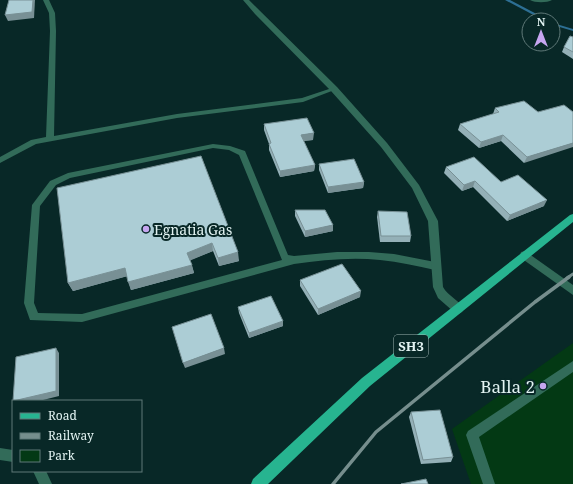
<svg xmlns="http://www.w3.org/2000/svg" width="573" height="484" viewBox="0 0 573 484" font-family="'Noto Serif',serif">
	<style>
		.green { fill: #033914 }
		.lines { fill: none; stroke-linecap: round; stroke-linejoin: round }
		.stream { fill: #2d6f94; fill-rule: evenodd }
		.service { fill: #326b59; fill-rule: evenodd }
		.minor { fill: #326b59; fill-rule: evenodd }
		.primary { fill: #27b490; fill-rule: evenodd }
		.rail-far1 { stroke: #768e8d; stroke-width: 3 }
		.rail { stroke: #768e8d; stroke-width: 3.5 }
		.wall { fill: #94b0b7 }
		.shaded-wall { fill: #789095 }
		.building { fill: #accdd5; stroke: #789095 }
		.poi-dot { fill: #c6a6f0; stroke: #082827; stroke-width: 1.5 }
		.labels { text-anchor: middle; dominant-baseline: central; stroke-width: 4; stroke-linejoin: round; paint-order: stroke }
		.shield { fill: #082827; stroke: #a1b6b5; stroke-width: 1 }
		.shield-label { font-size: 13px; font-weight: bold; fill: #e2f3f2 }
		.poi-label { font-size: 14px; fill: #e2f3f2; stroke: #082827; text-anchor: start }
		.near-poi-label { font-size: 17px; fill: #e2f3f2; stroke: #082827; text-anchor: end }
	</style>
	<rect width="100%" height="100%" fill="#082827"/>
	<!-- green -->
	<polygon class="green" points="573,343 573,484 471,484 452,429"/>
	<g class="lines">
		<!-- stream -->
		<g class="stream">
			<polygon points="505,0 510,0 548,20 543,20"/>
			<polygon points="553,23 573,29 573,31 553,25"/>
		</g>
		<!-- service -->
		<g class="service">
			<polygon points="43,0 49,0 55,13 56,31 54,136 177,114 302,98 332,88 334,87 337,89 303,102 177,118 36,144 0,163 0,157 31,140 46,137 50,31 49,13"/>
			<path d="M 213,144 L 230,146 L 245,151 L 288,255 L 294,256 L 337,252 L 369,252 L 394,254 L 435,262 L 438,263 L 440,266 L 438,269 L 435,270 C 417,266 399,262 380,260 C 351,257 323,260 294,264 L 82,322 L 30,320 L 24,303 L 32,205 L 50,181 L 68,173 ZM 213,148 L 229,150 L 239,155 L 282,260 L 82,314 L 38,313 L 34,303 L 40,206 L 56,185 L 70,178 Z"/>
			<polygon points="573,361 573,372 479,437 495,484 483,484 466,435 468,431"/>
			<polygon points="0,448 13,450 13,462 0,460"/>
			<polygon points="33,471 46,471 52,484 39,484"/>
		</g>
		<!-- minor -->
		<g class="minor">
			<path d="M 243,0 L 249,0 L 337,87 L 387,143 L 419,185 L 438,221 L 443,287 C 448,296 459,300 464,309 L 462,312 L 458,314 L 454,312 L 438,298 L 433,287 L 428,221 L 412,188 L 381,147 L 331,91 L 255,14 Z"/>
			<path d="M 530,0 L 552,0 C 547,3 535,3 530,0 Z"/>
			<polygon points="525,251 573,285 573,295 521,258 520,255 521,252"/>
		</g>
		<!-- primary -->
		<polygon class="primary" points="573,214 573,222 370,386 268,484 251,484 253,479 362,378 570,215"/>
		<!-- rail-far1 -->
		<polyline class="rail-far1" points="567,278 573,274"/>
		<!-- rail -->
		<polyline class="rail" points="333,484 376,432 535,302 569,277"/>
	</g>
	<!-- wall -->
	<g class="wall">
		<polygon points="573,37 573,59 562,52 564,47"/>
		<polygon points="495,108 538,112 573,112 524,163 501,141 479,148 458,130 460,124 493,114"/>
		<polygon points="264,124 313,140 303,141 315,165 314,171 280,177 269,150 269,144 264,130"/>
		<polygon points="201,156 239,261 219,266 213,251 190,260 194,273 131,290 127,276 73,291 68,283"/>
		<polygon points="319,164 364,182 363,188 328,193 319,170"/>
		<polygon points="446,167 501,182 544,206 507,221 473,187 462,191 444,173"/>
		<polygon points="295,210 333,231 305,237 295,216"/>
		<polygon points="378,211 411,236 410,242 380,242 377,217"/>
		<polygon points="300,280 360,297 318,315 300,286"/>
		<polygon points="238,307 283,321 283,326 249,338 239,313"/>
		<polygon points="411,412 453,457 451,462 421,464 409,417"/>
	</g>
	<!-- shaded-wall -->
	<g class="shaded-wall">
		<polygon points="33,0 35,0 34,18 8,21 5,15"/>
		<polygon points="314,133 313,140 301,141 301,135"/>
		<polygon points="503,135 501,141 479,148 481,142"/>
		<polygon points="573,143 573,147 524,163 527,157"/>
		<polygon points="315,165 314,171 280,177 280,171"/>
		<polygon points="475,181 473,187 462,191 464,185"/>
		<polygon points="364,182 363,188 328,193 328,187"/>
		<polygon points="547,200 544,206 507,221 510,215"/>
		<polygon points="333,225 333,231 305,237 305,231"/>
		<polygon points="212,243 213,251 189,261 187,253"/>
		<polygon points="238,252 239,261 219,266 218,258"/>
		<polygon points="192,265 194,273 131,290 128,282"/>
		<polygon points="125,268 128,276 73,291 68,283"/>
		<polygon points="361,291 360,297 318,315 318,309"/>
		<polygon points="283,321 283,326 249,338 249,333"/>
		<polygon points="56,348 59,353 59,396 39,401 14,401"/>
		<polygon points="224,348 225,354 185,368 183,363"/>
	</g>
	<!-- building -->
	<g class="building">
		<polygon points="9,0 33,0 32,12 5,15"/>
		<polygon points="570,36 573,37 573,52 564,47"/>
		<polygon points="524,101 538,112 564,105 573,112 573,143 527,157 503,135 481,142 460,124 499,112 495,108"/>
		<polygon points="307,118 314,133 301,135 315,165 280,171 269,144 271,143 264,124"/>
		<polygon points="201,156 238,252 218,258 212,243 187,253 192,265 128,282 125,268 68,283 57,188"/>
		<polygon points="474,157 501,182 518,175 547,200 510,215 475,181 464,185 446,167"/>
		<polygon points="354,159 364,182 328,187 319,164"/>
		<polygon points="295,210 325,210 333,225 305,231"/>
		<polygon points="378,211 407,212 411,236 381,236"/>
		<polygon points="342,264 361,291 318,309 300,280"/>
		<polygon points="271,296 283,321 249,333 238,307"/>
		<polygon points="211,314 224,348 183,363 172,327"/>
		<polygon points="56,348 56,391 13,401 16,357"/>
		<polygon points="440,410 453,457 423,460 411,412"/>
		<polygon points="426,479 428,484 401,484"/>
	</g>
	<!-- markers -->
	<g class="poi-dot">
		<circle cx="146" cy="229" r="4"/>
		<circle cx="543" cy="386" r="4"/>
	</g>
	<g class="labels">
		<!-- shield labels -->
		<rect class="shield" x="394" y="335" width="34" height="22" rx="3"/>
		<g class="shield-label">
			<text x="411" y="346">SH3</text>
		</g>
		<!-- poi labels -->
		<g class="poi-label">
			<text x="154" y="229">Egnatia Gas</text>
		</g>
		<!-- near-poi labels -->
		<g class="near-poi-label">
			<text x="535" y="386">Balla 2</text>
		</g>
	</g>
	<!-- legend -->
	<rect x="12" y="400" width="130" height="72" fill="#082827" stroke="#5f7978"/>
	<rect x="20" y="413" width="20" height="6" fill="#27b490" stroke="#5f7978"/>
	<text x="48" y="420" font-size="12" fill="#e2f3f2">Road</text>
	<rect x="20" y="433" width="20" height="6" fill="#768e8d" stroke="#5f7978"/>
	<text x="48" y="440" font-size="12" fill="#e2f3f2">Railway</text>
	<rect x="20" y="450" width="20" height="12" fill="#033914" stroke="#5f7978"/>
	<text x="48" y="460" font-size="12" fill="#e2f3f2">Park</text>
	<!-- north arrow -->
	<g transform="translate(541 32)"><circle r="19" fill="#082827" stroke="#5f7978"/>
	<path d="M0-3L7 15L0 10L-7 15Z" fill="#c6a6f0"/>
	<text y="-6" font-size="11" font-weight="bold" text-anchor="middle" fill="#e2f3f2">N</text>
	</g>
</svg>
